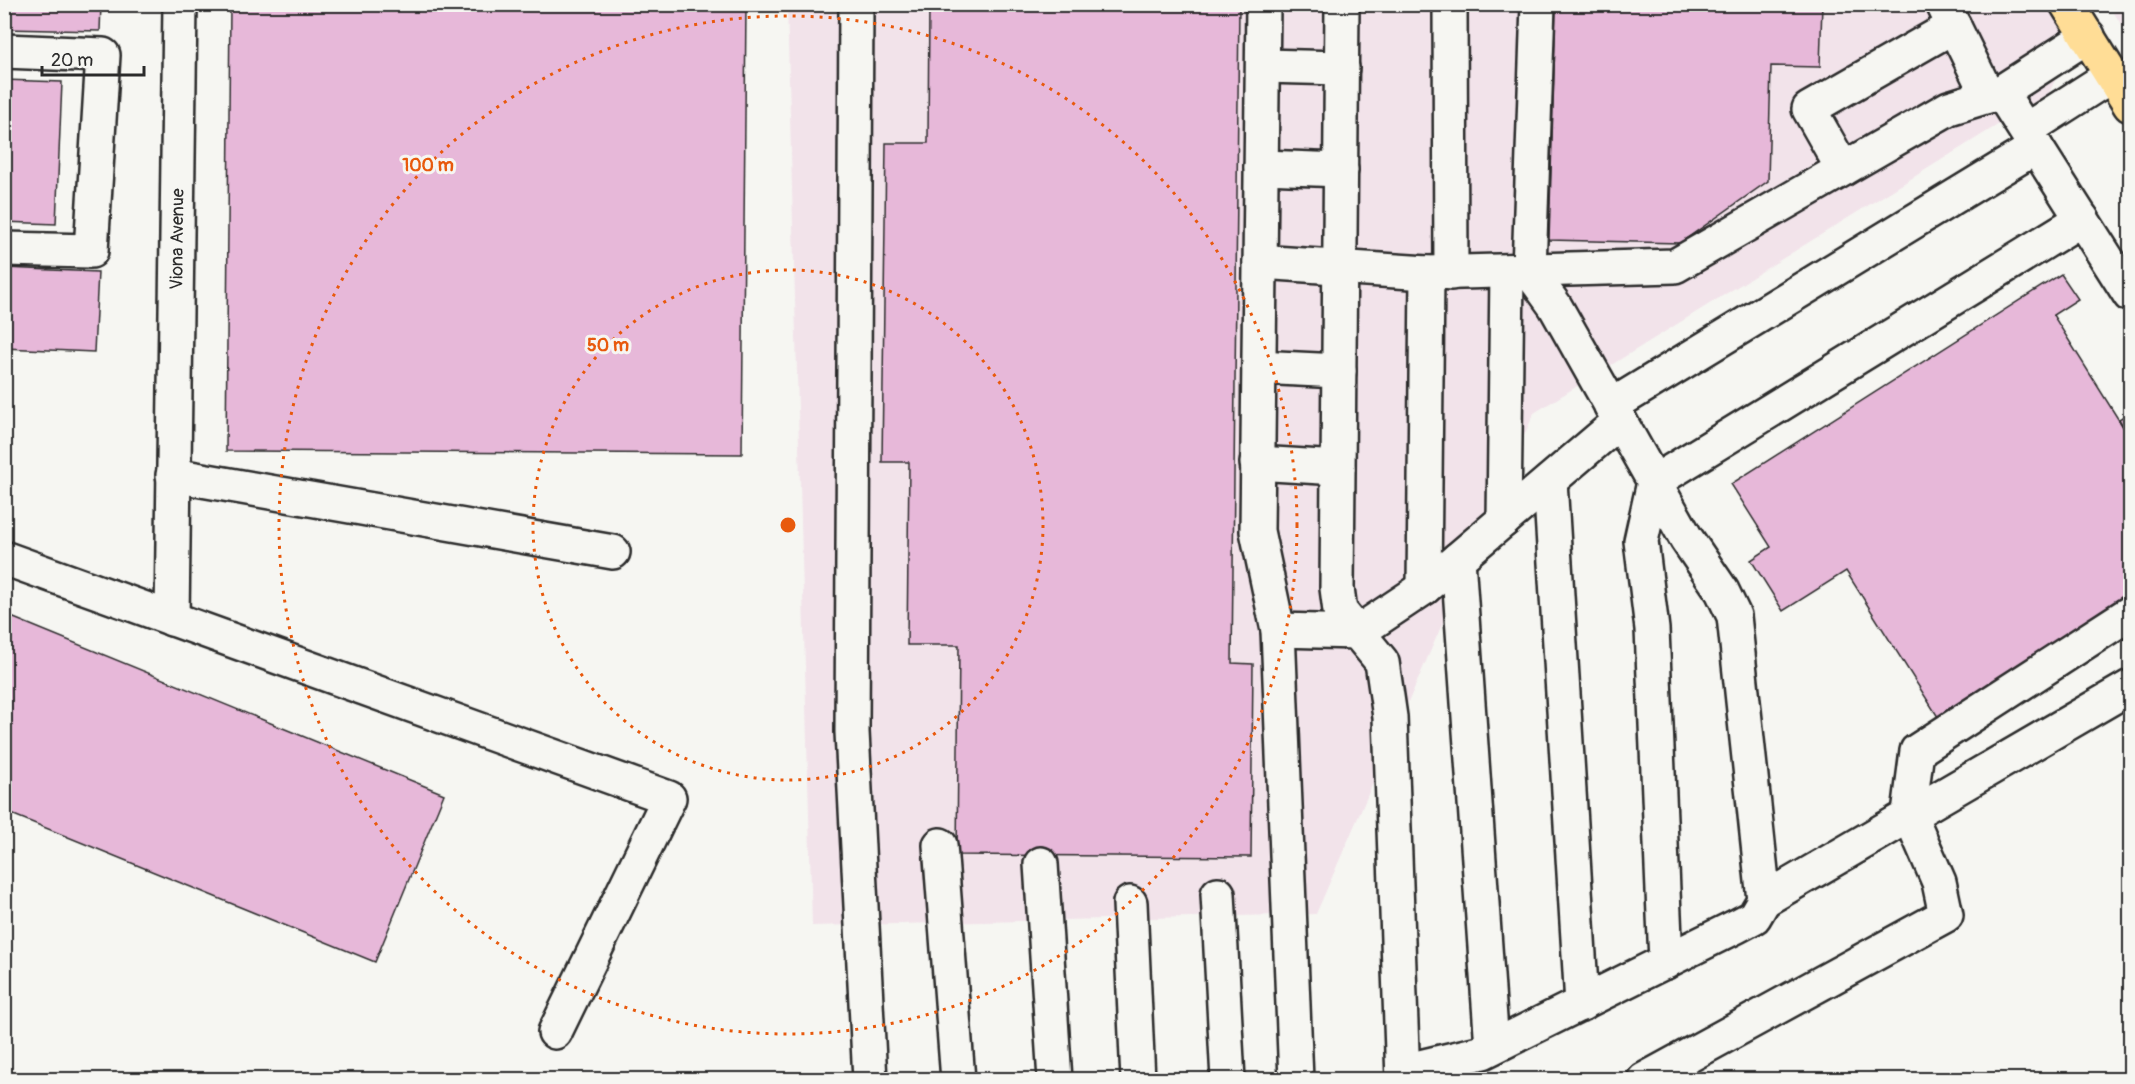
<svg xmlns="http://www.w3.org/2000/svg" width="2135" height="1084" viewBox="0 0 2135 1084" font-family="Pangolin,sans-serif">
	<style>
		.built { fill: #f2e3ea }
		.building { fill: #e7b8d9; stroke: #2b2b2b; stroke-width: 1.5 }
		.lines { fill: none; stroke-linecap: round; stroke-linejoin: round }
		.minor-casing { stroke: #2b2b2b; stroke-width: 38 }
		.major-casing { stroke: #2b2b2b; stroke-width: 38 }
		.minor { stroke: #f6f6f2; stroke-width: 33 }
		.major { stroke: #ffdd96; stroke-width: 33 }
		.ring { fill: none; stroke: #e8590c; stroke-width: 3; stroke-dasharray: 3 6 }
		.labels { text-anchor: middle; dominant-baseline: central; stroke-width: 6; stroke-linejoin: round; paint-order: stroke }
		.street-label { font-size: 18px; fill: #2b2b2b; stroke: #f6f6f2 }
		.centre { fill: #e8590c; stroke: #f6f6f2; stroke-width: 3 }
		.ring-label { font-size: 18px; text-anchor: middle; font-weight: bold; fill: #e8590c; stroke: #f6f6f2; stroke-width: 6; stroke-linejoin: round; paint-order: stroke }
	</style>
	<rect width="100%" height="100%" fill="#f6f6f2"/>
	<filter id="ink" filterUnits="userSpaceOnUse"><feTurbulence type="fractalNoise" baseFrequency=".0167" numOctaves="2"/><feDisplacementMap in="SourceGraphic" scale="12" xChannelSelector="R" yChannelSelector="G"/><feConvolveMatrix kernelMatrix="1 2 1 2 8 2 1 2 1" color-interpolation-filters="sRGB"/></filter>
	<g filter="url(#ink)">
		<!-- built -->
		<g class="built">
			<polygon points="787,5 2090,5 2049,93 1534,413 1316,914 812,926"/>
			<polygon points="2119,5 2130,5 2130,38 2114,13"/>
		</g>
		<!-- building -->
		<g class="building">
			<polygon points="4,4 101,4 100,31 4,29"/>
			<polygon points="230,4 746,4 742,454 226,451"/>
			<polygon points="929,4 1239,4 1232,663 1253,664 1251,857 957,855 959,645 907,645 909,462 882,462 886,143 928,143"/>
			<polygon points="1556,4 1822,4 1820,67 1771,66 1768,181 1680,243 1549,240"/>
			<polygon points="4,80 62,82 56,224 4,222"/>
			<polygon points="4,268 98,272 94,352 4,348"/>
			<polygon points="2061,274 2078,299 2053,315 2130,438 2130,595 1938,717 1846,571 1783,611 1751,560 1771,547 1731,484"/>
			<polygon points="2130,412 2130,438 2119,419"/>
			<polygon points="4,614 444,794 375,962 4,811"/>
		</g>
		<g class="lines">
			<defs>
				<g id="minor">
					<polyline points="856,4 852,732 870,1080"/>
					<polyline points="1263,4 1257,531 1278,630 1296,1080"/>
					<polyline points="1342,4 1337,588 1340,611 1382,662 1390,717 1403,1080"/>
					<polyline points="1450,4 1451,273"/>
					<polyline points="1943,4 1988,96"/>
					<polyline points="4,51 103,55 91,251 4,249"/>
					<polyline points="1263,66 1342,68"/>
					<polyline points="2001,92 2130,295"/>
					<polyline points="2026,130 2112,75"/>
					<polyline points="1261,167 1341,170"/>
					<polyline points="1843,169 1809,109 1954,26"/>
					<polyline points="1260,262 1427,273 1675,266 1949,108 2001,92 2088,36"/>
					<polyline points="1259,367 1339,371"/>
					<polyline points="1611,406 2036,147"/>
					<polyline points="1257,463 1338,468"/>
					<polyline points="173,475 613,552"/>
					<polyline points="1550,481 1582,1004"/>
					<polyline points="1504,520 1507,271"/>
					<polyline points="4,558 669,798 555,1032"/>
					<polyline points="1458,559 1492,1047"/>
					<polyline points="1424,588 1427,273"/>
					<path id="s1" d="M 172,619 L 180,4"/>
					<polyline points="1278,630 1358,632 1424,588 1620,421"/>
					<polyline points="940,845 958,1080"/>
					<polyline points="1041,864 1055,1080"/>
					<polyline points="1218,894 1228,1080"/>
					<polyline points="1764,900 2130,687"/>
					<polyline points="1130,903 1138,1080"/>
					<polyline points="1666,962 1652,629 1641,541 1654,482 2082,219"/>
					<polyline points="1403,1071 1483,1052 1737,926 1754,917 1764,900 1734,616 1722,591 1686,538 1555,306 1529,270 1538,4"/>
					<polyline points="1644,1080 1946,915 1939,882 1909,813 1917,751 2130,613"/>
				</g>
				<polyline id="major" points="2067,4 2130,105"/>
			</defs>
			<!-- minor casing -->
			<use href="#minor" class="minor-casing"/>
			<!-- major casing -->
			<use href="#major" class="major-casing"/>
			<!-- minor -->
			<use href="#minor" class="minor"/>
			<!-- major -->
			<use href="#major" class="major"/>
		</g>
	</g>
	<!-- distance rings -->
	<g class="ring">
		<circle cx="788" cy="525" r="255"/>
		<circle cx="788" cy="525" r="509"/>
	</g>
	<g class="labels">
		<!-- street labels -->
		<g class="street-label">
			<text stroke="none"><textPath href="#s1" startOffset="380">Viona Avenue</textPath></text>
		</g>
	</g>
	<circle cx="788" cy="525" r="9" class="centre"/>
	<g class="ring-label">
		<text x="428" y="171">100 m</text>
		<text x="608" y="351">50 m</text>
	</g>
	<!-- margin -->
	<rect width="2135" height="1084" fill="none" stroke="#f6f6f2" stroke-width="24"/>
	<rect x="12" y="12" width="2111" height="1060" fill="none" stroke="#2b2b2b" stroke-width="2" filter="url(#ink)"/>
	<!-- scale -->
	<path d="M42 66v9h102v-9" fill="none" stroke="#2b2b2b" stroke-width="3"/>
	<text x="51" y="66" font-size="18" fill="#2b2b2b" stroke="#f6f6f2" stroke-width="4.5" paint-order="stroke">20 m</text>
</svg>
